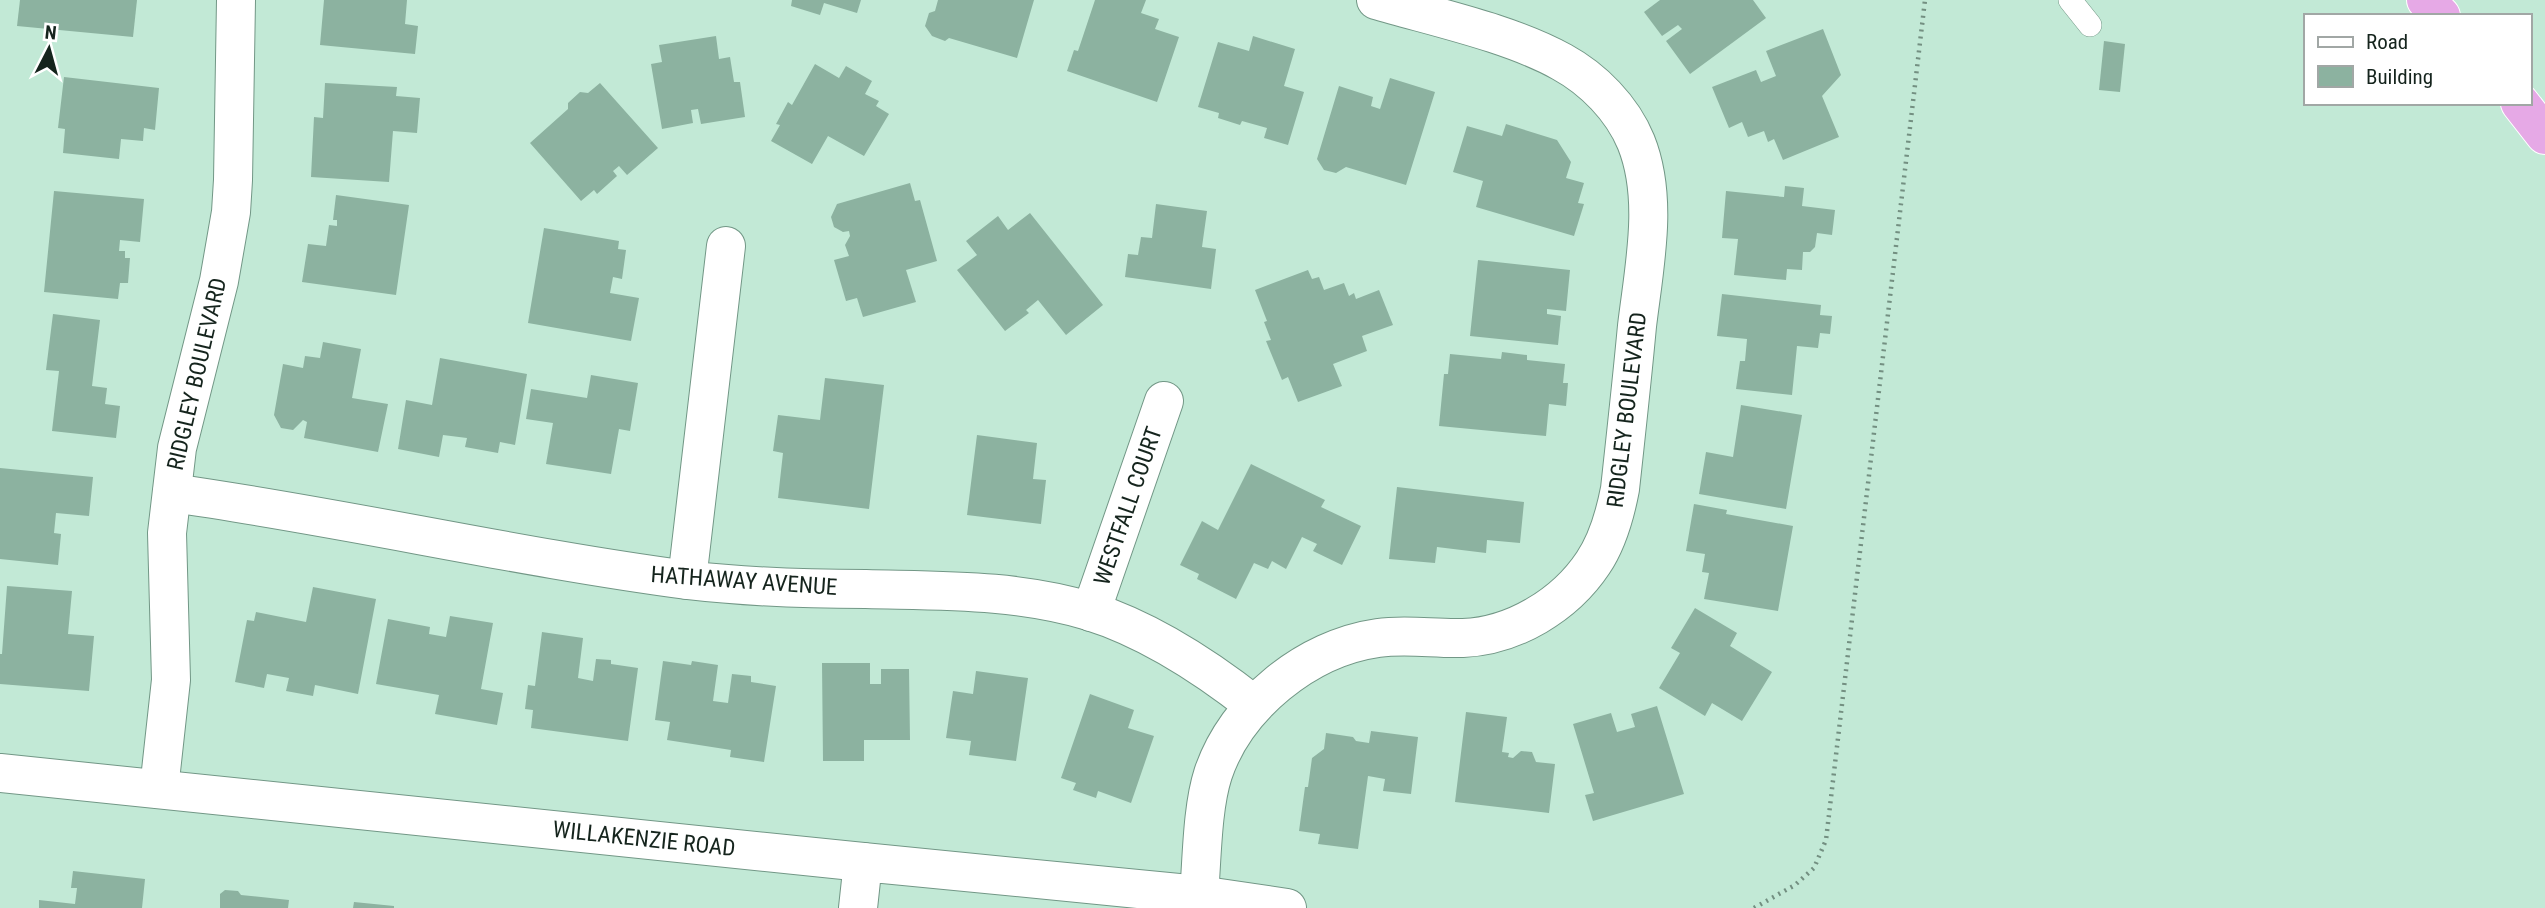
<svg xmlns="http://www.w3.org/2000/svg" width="2545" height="908" viewBox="0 0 2545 908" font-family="'Roboto Condensed',sans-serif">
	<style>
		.building { fill: #8cb2a0 }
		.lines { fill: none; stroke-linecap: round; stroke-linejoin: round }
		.service-casing { stroke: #729786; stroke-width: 24 }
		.minor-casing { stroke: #729786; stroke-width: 40 }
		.tertiary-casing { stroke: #729786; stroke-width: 40 }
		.motorway-casing { stroke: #fff; stroke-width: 40 }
		.path { stroke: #738f81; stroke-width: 4.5; stroke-dasharray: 2 5; stroke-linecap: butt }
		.service { stroke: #fff; stroke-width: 23 }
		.minor { stroke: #fff; stroke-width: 38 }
		.tertiary { stroke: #fff; stroke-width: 38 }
		.motorway { stroke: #e6a9e6; stroke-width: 38 }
		.labels { text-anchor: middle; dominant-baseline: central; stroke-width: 5; stroke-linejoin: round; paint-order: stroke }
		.street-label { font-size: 23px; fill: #15241d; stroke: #fff }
	</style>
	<rect width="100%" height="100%" fill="#c2e9d6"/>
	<!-- building -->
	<g class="building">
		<polygon points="20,0 137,0 133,37 17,26"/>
		<polygon points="324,0 407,0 405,24 418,26 415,54 320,45"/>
		<polygon points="792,0 861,0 857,13 824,3 820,15 791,6"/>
		<polygon points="938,0 1034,0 1017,58 949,38 945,41 932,36 925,26 929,13 935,11"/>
		<polygon points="1095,0 1146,0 1141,13 1159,19 1155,29 1179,37 1157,102 1067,71 1074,50 1078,51"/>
		<polygon points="1660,0 1753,0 1766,18 1690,74 1666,41 1682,29 1678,25 1662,36 1644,12"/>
		<polygon points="1823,29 1841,75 1822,96 1839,137 1783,160 1774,139 1768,142 1764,131 1748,137 1742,122 1729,128 1712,87 1756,70 1761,82 1776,76 1766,51"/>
		<polygon points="716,36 719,59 730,57 734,82 740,82 745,117 701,124 698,109 691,110 693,123 662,129 651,64 662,62 659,45"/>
		<polygon points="1253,36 1295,49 1284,86 1304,92 1288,145 1264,138 1267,128 1242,121 1240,125 1218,118 1219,113 1198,107 1218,42 1249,51"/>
		<polygon points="2104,41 2125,44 2120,92 2099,90"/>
		<polygon points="815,64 839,78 846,66 872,81 865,94 879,101 876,106 889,114 864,156 828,136 812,164 771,141 780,125 776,124 788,102 792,105"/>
		<polygon points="64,77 159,88 155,130 144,128 143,141 121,139 119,159 63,153 65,129 58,128"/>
		<polygon points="1390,78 1435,92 1406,185 1346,167 1336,173 1324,170 1317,159 1339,86 1373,97 1371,106 1380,109"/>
		<polygon points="325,83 397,87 396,96 420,98 417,133 393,131 389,182 311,177 314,117 323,118"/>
		<polygon points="600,83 658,148 627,175 619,166 613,171 617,176 597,194 594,190 581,201 530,143 568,109 568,103 580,92 588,93"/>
		<polygon points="1506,124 1557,140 1571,162 1566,178 1584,183 1578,203 1584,204 1574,236 1476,207 1483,181 1453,172 1467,126 1502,136"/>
		<polygon points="910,183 915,201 920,200 937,261 906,270 916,302 863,317 857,298 846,301 834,260 849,256 845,245 850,236 849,231 843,232 834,227 831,217 837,204"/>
		<polygon points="1785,186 1804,188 1802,206 1835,210 1832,235 1817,233 1815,247 1810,252 1803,252 1802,270 1787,269 1786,280 1734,275 1738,239 1722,238 1726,191 1784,197"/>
		<polygon points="54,191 144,199 140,242 120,240 119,251 125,251 125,258 130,258 128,283 120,283 118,299 44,292"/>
		<polygon points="336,195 409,205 396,295 302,282 308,244 326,246 329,225 337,226 337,220 333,220"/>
		<polygon points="1156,204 1207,211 1202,247 1216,249 1211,289 1125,277 1128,254 1138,255 1141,237 1152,238"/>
		<polygon points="1030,213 1103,305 1066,335 1038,300 1026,310 1029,313 1005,331 957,270 977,255 966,241 998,216 1008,230"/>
		<polygon points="544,228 619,241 618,249 626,250 622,279 613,277 610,293 639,298 631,341 528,323"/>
		<polygon points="1478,260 1570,270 1566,311 1547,309 1547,314 1561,316 1558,345 1470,336"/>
		<polygon points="1308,270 1312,279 1319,277 1324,290 1344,283 1349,296 1354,293 1356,299 1379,290 1393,325 1362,336 1367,351 1333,364 1342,386 1298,402 1288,377 1282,380 1266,341 1271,340 1264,322 1267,321 1255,290"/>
		<polygon points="1722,294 1821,305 1820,315 1832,316 1830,334 1820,333 1818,348 1797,346 1792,395 1736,389 1740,361 1745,361 1747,339 1717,336"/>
		<polygon points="53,314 100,320 92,386 107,388 105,404 120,406 116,438 52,431 59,371 46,370"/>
		<polygon points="323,342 361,349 352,398 388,404 378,452 304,438 307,422 303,420 293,430 281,428 274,415 283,364 303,368 305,356 320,358"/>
		<polygon points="1502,352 1527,355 1527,360 1565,364 1563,383 1568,383 1566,406 1549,404 1546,436 1439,426 1444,374 1448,374 1450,354 1501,359"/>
		<polygon points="440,358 527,374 515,445 500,442 498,453 465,447 467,438 443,435 439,457 398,449 406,400 432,405"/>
		<polygon points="591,375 638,383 630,431 619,429 611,474 546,464 553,423 526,419 531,389 587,398"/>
		<polygon points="825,378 884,385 869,509 778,498 783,453 773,451 778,415 820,420"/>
		<polygon points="1741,405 1802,415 1786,509 1699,494 1706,452 1733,457"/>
		<polygon points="977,435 1037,443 1033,479 1046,480 1041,524 967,515"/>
		<polygon points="1251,464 1325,500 1321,507 1361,526 1342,565 1313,551 1317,544 1302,537 1286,569 1272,561 1268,569 1254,563 1236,599 1197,579 1199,574 1180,565 1202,521 1218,530"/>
		<polygon points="0,468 93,477 89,516 56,513 54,533 61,534 58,565 0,559"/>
		<polygon points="1397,487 1524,502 1520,543 1487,540 1486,553 1437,547 1435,563 1389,559"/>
		<polygon points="1694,504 1727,510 1726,514 1793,526 1778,611 1704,599 1709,573 1702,572 1705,554 1686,551"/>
		<polygon points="7,586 72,591 68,634 94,636 89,691 0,684 0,654 2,654"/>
		<polygon points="313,587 376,599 358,694 315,685 313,696 286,691 289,678 267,674 264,688 235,682 247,620 254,621 256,612 306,622"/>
		<polygon points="1695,608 1737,633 1730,646 1772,672 1742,721 1712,703 1705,716 1659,688 1680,653 1671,648"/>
		<polygon points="450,616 493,623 481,689 503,693 497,725 435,714 439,695 376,684 388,619 430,627 429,634 446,637"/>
		<polygon points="542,632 583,638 578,678 593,681 596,659 611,660 611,664 638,668 628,741 531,728 533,710 525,709 528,685 535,686"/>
		<polygon points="663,661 691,665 692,661 718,665 713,701 728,703 732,674 751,676 751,682 776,686 764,762 730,757 731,750 667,740 670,722 655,720"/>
		<polygon points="822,663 870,663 870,684 881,684 881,669 909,669 910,740 864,740 864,761 823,761"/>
		<polygon points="976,671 1028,678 1016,761 969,755 971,741 946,738 953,691 973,694"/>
		<polygon points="1090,694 1134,710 1128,728 1154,736 1131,803 1098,791 1096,798 1073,790 1076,783 1061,778"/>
		<polygon points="1657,706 1684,794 1593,821 1585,795 1594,793 1573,724 1611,713 1617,732 1635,727 1631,714"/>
		<polygon points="1466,712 1507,717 1502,752 1509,753 1508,757 1513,758 1521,751 1532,752 1536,762 1555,764 1549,813 1455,802"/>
		<polygon points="1371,731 1418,737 1411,794 1383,791 1385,779 1368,776 1358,849 1318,844 1320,834 1299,831 1305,787 1308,787 1312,758 1324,749 1326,733 1353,737 1356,741 1369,743"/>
		<polygon points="73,871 145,879 142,908 39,908 39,900 75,904 77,888 71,888"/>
		<polygon points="225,890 238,891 241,895 289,900 288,908 220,908 220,894"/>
		<polygon points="354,902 394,906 394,908 353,908"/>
	</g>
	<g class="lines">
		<defs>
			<polyline id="service" points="2070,0 2090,25"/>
			<g id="minor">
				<path d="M 172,493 C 344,517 514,557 687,580 C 746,587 807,589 866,589 C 942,591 1016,589 1089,611 C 1147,629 1207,668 1254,705"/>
				<polyline points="687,580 726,246"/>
				<polyline points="1091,612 1164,401"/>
				<polyline points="159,789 171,680 167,533 177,448 219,281 231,212 233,180 236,0"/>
				<path d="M 1199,895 C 1202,859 1202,808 1213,774 C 1236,705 1307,648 1378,638 C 1407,634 1435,639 1463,638 C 1514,636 1565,605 1593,563 C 1608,541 1615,515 1620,489 C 1626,434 1632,380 1637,326 C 1644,267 1659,199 1636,142 C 1622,108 1593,79 1562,62 C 1510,33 1434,17 1376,0"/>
				<polyline points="858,908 863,862 1199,895 1287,908"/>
			</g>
			<polyline id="tertiary" points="0,773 863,862"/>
			<g id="motorway">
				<polyline points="2426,0 2441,16"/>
				<polyline points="2520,103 2545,135"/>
			</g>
		</defs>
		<!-- service casing -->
		<use href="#service" class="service-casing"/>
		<!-- minor casing -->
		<use href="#minor" class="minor-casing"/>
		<!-- tertiary casing -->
		<use href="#tertiary" class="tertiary-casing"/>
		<!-- motorway casing -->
		<use href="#motorway" class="motorway-casing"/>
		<!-- path -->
		<polyline class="path" points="1754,908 1795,885 1814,868 1826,840 1925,0"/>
		<!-- service -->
		<use href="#service" class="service"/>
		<!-- minor -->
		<use href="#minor" class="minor"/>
		<!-- tertiary -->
		<use href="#tertiary" class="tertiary"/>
		<!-- motorway -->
		<use href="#motorway" class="motorway"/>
	</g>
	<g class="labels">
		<!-- street labels -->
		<g class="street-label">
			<text transform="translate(197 374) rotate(-77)">RIDGLEY BOULEVARD</text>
			<text transform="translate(1627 410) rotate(-83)">RIDGLEY BOULEVARD</text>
			<text transform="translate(1128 506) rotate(-71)">WESTFALL COURT</text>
			<text transform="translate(744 581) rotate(4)">HATHAWAY AVENUE</text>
			<text transform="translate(644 839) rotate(6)">WILLAKENZIE ROAD</text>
		</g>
	</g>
	<!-- legend -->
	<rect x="2304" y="14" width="228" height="91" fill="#ffffff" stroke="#a1a7a5" stroke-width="2"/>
	<rect x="2318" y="37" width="35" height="10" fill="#ffffff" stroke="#a1a7a5" stroke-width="2"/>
	<text x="2366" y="49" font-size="21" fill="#15241d">Road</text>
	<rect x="2318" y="66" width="35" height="21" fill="#8cb2a0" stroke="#a1a7a5" stroke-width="2"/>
	<text x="2366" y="84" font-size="21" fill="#15241d">Building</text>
	<!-- north arrow -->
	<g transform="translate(49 49) rotate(6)" stroke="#ffffff" stroke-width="5" paint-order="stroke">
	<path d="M0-5L12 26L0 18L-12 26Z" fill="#15241d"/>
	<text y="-10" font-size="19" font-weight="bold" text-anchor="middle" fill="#15241d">N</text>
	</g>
</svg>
